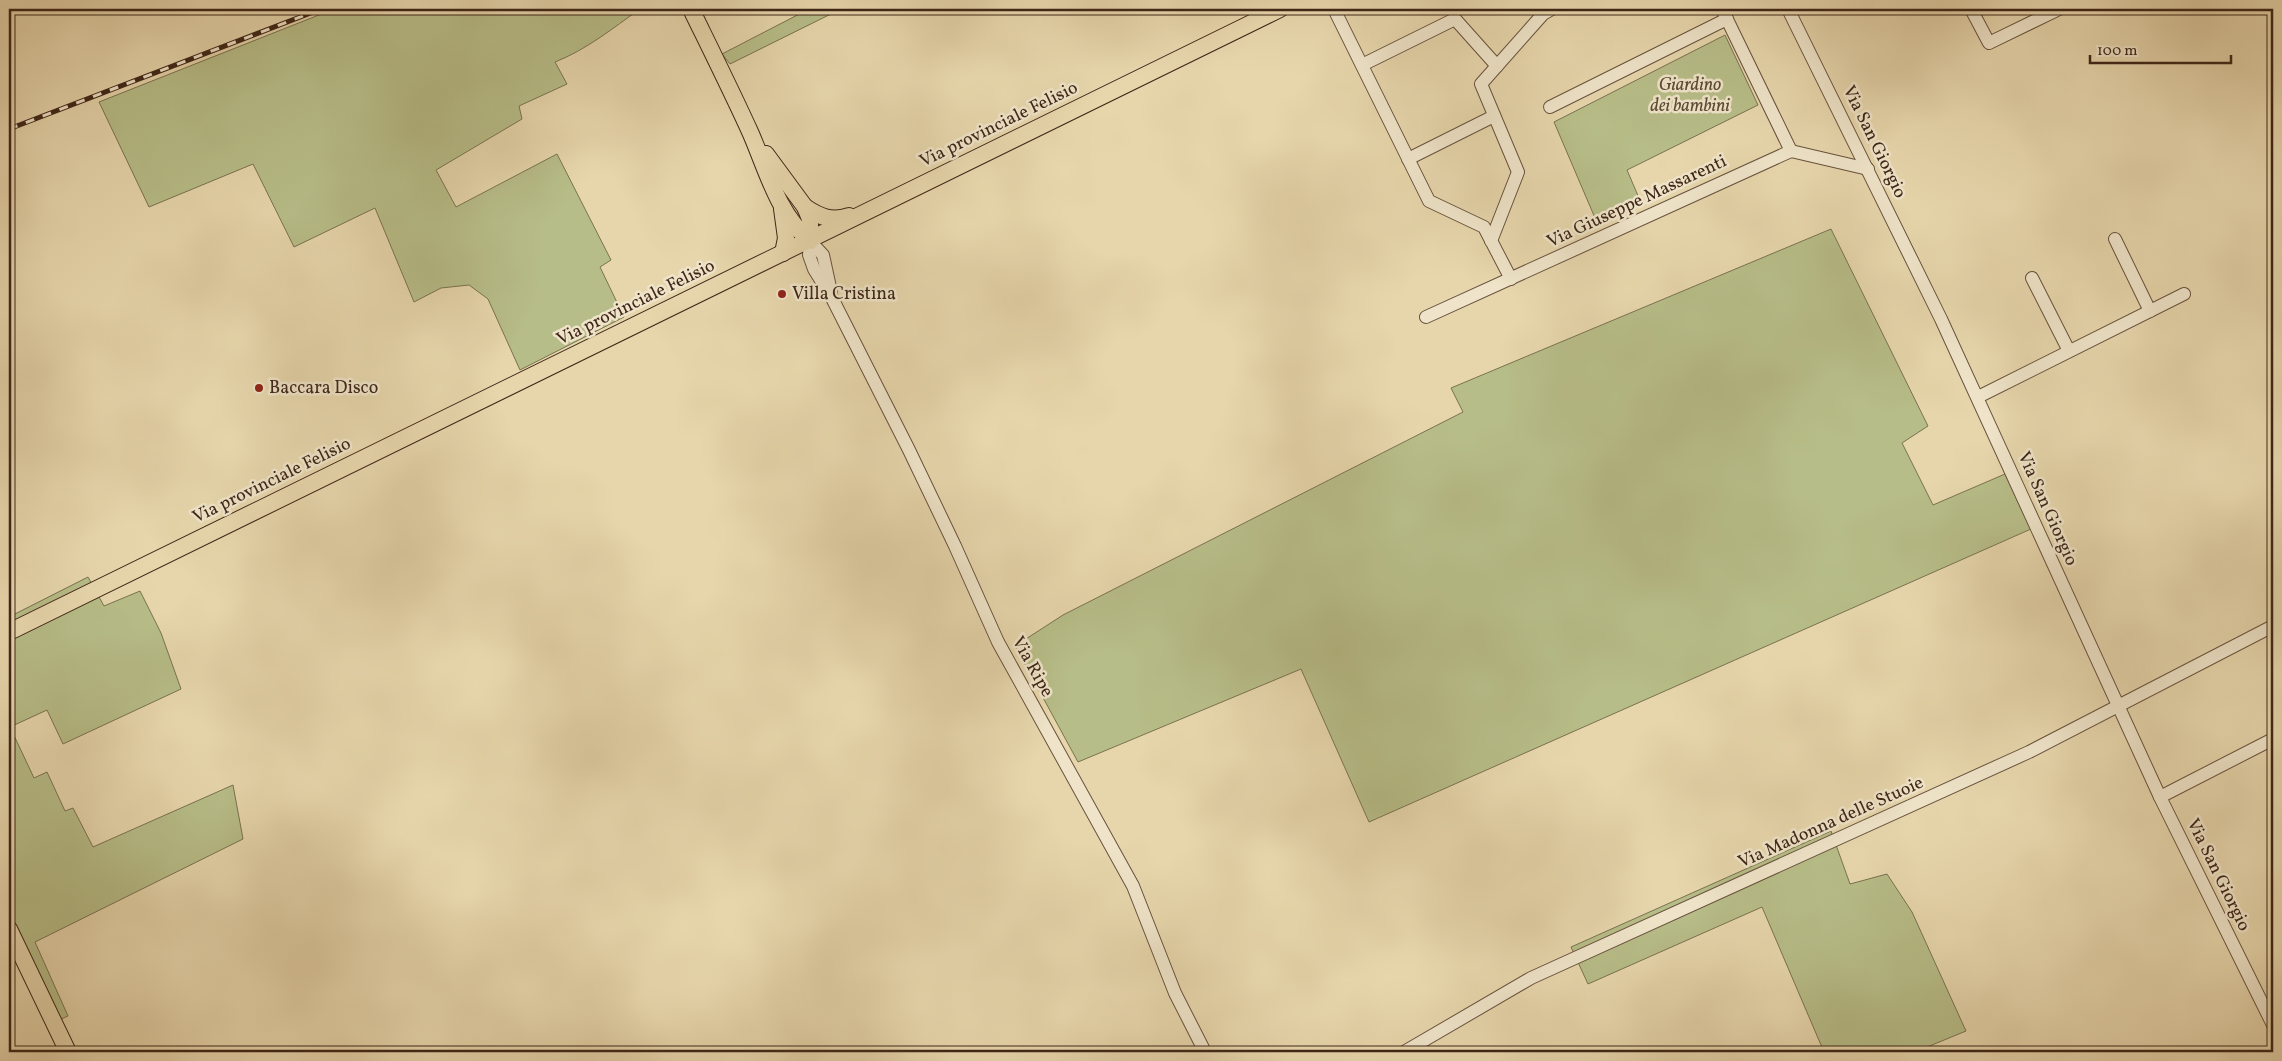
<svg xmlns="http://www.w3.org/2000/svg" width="2282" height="1061" viewBox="0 0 2282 1061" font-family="Vollkorn,serif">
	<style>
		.green { fill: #b7bd88; stroke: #7a7250 }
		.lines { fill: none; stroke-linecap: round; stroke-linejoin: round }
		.minor-casing { stroke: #68523d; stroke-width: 14 }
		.major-casing { stroke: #3e2618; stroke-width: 18 }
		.minor { stroke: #efe4c9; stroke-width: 12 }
		.major { stroke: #e7d6ac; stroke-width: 16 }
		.rail-casing { stroke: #3e2618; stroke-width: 5 }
		.rail { stroke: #efe4c9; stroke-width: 3; stroke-dasharray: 9; stroke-linecap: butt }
		.poi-dot { fill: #8f2418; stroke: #efe4c9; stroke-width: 2 }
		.labels { text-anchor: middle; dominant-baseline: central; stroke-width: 5; stroke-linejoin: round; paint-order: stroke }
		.park-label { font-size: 18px; font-style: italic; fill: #5c4c34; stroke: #efe4c9 }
		.street-label { font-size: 18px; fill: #3e2618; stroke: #efe4c9 }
		.poi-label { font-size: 18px; fill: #3e2618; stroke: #efe4c9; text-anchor: start }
	</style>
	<rect width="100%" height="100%" fill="#e7d6ac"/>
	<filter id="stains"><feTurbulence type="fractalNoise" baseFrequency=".004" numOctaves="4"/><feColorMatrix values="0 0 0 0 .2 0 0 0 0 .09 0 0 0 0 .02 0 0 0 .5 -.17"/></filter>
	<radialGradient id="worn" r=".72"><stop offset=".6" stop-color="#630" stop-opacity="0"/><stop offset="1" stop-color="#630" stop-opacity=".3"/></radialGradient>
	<!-- green -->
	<g class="green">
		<path d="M 334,9 L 640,9 C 613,28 586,50 555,62 L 567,84 L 519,106 L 522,119 L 436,170 L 456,207 L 557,154 L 611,260 L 600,267 L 624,317 L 520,370 L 488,299 L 469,285 L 441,288 L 414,302 L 375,208 L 294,247 L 253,164 L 149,207 L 99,102 Z"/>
		<polygon points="809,9 841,9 730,64 722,54"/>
		<polygon points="1725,35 1758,105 1627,170 1642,205 1598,225 1554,122"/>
		<polygon points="1831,229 1928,426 1902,443 1933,505 2005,474 2031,529 1369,822 1301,669 1078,762 1015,646 1063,615 1463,412 1451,388"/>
		<polygon points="88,577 104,606 140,591 161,633 181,689 63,744 47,710 10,727 34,778 47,772 65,811 73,808 93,847 233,785 243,839 35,942 68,1016 50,1024 9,941 9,617"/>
		<polygon points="1831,831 1850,884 1887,874 1912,912 1966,1031 1915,1052 1824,1052 1762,907 1588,984 1571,947"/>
	</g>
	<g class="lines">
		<defs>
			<g id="minor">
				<polyline points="1334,9 1429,201 1484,227 1511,279"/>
				<polyline points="1722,9 1791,151"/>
				<polyline points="1788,9 1941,319 2160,797 2273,1025"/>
				<polyline points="1971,9 1989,43 2059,9"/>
				<polyline points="1362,65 1455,19 1497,66"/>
				<polyline points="1550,107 1727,19"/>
				<polyline points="1408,159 1494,116"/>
				<polyline points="2115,239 2150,311"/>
				<polyline points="810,241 809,255 814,269 832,298 909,450 955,546 998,642 1133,886 1175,993 1205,1052"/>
				<polyline points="810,241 823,255 831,292"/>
				<polyline points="1491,241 1518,172 1481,84 1543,14 1552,9"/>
				<polyline points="2032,278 2069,351"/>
				<polyline points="1426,317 1791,151 1868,169"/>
				<polyline points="1978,397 2184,294"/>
				<polyline points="2160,797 2273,739"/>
				<polyline points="1404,1052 1531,978 2029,752 2273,626"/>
			</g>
			<g id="major">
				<path d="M 691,9 C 711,50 732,92 751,134 C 767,171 778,214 810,241"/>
				<polyline points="766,154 805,207 810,219 810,241"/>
				<path d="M 805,207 C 820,217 832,222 849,216"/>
				<polyline points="782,209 786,238 783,253"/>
				<polyline points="9,632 1280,9"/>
				<polyline points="9,929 68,1052"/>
			</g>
		</defs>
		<!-- minor casing -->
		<use href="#minor" class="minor-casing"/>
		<!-- major casing -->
		<use href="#major" class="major-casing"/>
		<!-- minor -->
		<use href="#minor" class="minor"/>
		<!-- major -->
		<use href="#major" class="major"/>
		<defs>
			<polyline id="rail" points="9,129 321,9"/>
		</defs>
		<!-- rail casing -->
		<use href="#rail" class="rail-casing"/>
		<!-- rail -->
		<use href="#rail" class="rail"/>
	</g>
	<!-- markers -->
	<g class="poi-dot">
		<circle cx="782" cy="294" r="5"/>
		<circle cx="259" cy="388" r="5"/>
	</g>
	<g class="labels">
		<!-- park labels -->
		<g class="park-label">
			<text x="1690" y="85">Giardino<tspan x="1690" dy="21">dei bambini</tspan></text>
		</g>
		<!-- street labels -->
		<g class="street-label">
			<text transform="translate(999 125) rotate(-26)">Via provinciale Felisio</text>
			<text transform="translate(1874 142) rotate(64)">Via San Giorgio</text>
			<text transform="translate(1637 202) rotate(-25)">Via Giuseppe Massarenti</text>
			<text transform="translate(636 303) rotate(-26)">Via provinciale Felisio</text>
			<text transform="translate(272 481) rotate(-26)">Via provinciale Felisio</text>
			<text transform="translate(2047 509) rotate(66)">Via San Giorgio</text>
			<text transform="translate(1032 667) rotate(61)">Via Ripe</text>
			<text transform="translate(1831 823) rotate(-24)">Via Madonna delle Stuoie</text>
			<text transform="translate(2218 875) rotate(64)">Via San Giorgio</text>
		</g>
		<!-- poi labels -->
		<g class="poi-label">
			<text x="792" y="294">Villa Cristina</text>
			<text x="269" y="388">Baccara Disco</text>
		</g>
	</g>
	<!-- margin -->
	<rect width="2282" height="1061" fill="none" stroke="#e7d6ac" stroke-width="30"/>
	<rect x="10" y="10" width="2262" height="1041" fill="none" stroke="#3e2618" stroke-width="2.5"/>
	<rect x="15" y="15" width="2252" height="1031" fill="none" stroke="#3e2618"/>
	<!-- scale -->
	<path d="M2090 55v8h141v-8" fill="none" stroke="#3e2618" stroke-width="2.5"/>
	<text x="2097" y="55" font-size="15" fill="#3e2618" stroke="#efe4c9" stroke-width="4" paint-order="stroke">100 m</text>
	<rect width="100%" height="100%" filter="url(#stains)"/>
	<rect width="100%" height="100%" fill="url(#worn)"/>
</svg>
